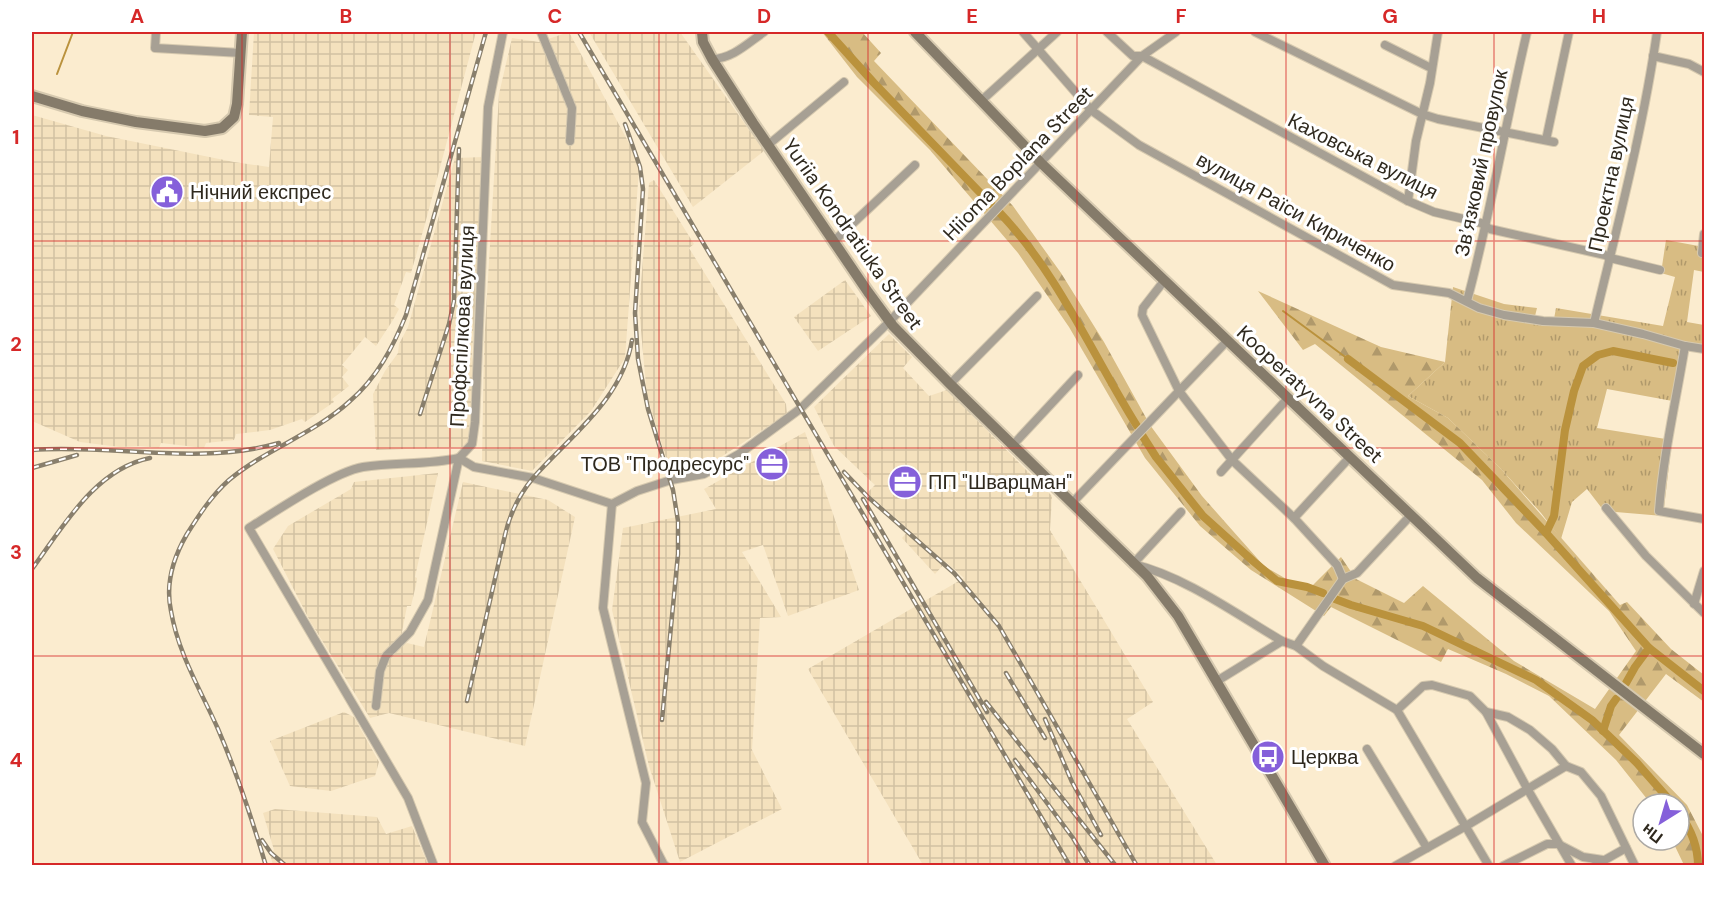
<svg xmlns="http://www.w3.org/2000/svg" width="1736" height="897" viewBox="0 0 1736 897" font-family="'DM Sans',sans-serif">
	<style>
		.industrial { fill: url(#industrial-grid) }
		.grass { fill: url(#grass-tufts) }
		.forest { fill: url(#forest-firs) }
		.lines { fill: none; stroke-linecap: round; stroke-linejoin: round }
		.stream { stroke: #ba923d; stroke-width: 2 }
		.canal { stroke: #ba923d; stroke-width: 8 }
		.street-casing { stroke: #d6c9af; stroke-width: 10 }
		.secondary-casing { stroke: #d6c9af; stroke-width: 14 }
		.street { stroke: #a7a094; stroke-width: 8 }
		.secondary { stroke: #857b6a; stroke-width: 10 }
		.rail-casing { stroke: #897f6c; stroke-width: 4.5 }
		.rail { stroke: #fff; stroke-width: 2; stroke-dasharray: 7; stroke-linecap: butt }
		.grid { fill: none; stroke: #d62828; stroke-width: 1.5; stroke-opacity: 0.55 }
		.labels { text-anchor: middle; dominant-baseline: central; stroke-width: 6; stroke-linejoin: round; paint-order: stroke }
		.street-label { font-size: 20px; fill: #2f291e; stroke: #fff }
		.poi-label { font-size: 20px; fill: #2f291e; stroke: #fff; text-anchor: start }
		.neatline { fill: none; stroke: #d62828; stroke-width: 2 }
		.grid-label { font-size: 20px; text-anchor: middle; font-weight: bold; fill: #d62828 }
	</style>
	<defs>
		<pattern id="industrial-grid" width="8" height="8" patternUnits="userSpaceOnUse" patternTransform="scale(1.5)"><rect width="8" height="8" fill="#f4e1bd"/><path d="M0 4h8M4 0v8" fill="none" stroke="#d2c1a2"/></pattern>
		<pattern id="grass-tufts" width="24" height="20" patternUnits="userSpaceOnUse" patternTransform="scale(1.5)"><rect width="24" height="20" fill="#d8bc83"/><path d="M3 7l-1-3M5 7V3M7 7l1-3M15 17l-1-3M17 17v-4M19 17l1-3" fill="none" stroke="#b0996b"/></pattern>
		<pattern id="forest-firs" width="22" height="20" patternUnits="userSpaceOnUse" patternTransform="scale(1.5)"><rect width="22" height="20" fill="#d8bc83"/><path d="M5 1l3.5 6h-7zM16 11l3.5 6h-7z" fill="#b0996b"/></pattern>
	</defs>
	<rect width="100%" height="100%" fill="#fbeccf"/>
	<!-- industrial -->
	<g class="industrial">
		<polygon points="254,32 476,32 425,224 411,273 406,272 394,305 399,309 393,320 376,346 365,337 342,365 348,370 342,377 349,386 332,399 334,402 305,422 302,419 270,430 236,434 234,440 206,443 204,448 161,443 159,448 141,446 120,447 80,442 32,421 32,115 106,136 234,162 269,167 273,117 249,115"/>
		<polygon points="569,32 637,158 639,169 625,358 591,411 532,471 482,461 484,345 499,94 512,38 539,42"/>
		<polygon points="589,32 680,32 764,151 693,207"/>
		<polygon points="484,157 472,357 474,367 468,442 463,447 376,450 373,394 385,371 398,353 399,344 408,327 455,158"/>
		<polygon points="654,180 694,244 689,248 786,404 787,414 701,470 684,474 681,470 671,474 647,396 639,309 649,183"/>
		<polygon points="845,280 871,316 818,351 794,317"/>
		<polygon points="889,334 912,357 903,368 929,396 947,390 1052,496 1050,530 1153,702 1127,719 1217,865 923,865 808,669 964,578 946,562 935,574 902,538 909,530 867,493 875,485 834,446 814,407"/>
		<polygon points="805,432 859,590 788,616 763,545 742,552 781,617 760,618 752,750 782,809 680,862 649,766 612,610 623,528 716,509 704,489"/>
		<polygon points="438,473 415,577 417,578 416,585 411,606 407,606 399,648 407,643 424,647 463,482 548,500 575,517 525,746 389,713 370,718 310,621 273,549 288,526 351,489 354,482"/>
		<polygon points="344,712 354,717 379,762 375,776 331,791 290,786 270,741"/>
		<polygon points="275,809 377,817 386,834 412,826 428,865 273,865 270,854 274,850 263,813"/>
	</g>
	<!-- grass -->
	<polygon class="grass" points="1666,240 1704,247 1704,272 1694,270 1687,322 1704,325 1704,353 1687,351 1678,402 1607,389 1597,428 1672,440 1663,516 1604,511 1587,489 1572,502 1561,539 1541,513 1501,469 1448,418 1408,396 1445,362 1453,287 1504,304 1537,308 1535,316 1554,319 1556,308 1663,326 1675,277 1661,273"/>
	<!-- forest -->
	<polygon class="forest" points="822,32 862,32 881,53 874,61 1013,206 1061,273 1104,342 1150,425 1202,496 1264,566 1307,591 1341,557 1356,579 1404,603 1423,586 1514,661 1595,709 1636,651 1609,611 1516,523 1482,480 1315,344 1303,350 1258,291 1381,347 1445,362 1408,396 1448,418 1501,469 1620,605 1627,602 1671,649 1704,675 1704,702 1666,674 1619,735 1687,805 1704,838 1704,865 1684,865 1672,840 1679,840 1679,804 1651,804 1616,760 1549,696 1506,674 1448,649 1441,662 1331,607 1324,616 1251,570 1200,526 1145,458 1069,327 1018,253 930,150 857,77"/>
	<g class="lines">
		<!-- stream -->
		<g class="stream">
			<polyline points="57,74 73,32"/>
			<polyline points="1283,311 1348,359"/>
		</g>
		<!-- canal -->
		<g class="canal">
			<polyline points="828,32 874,83 992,205"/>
			<path d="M 1000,213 C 1059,275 1092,354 1137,426"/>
			<polyline points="1348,359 1460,443 1546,533 1649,648 1704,691"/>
			<polyline points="1142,435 1156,457 1203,516 1253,561 1277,581 1307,587 1323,593"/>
			<polyline points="1546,533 1554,516 1565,430 1574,391 1583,366 1598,355 1613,351 1673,363"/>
			<polyline points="1335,599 1351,605 1423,626 1536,680 1592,720 1637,763 1673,804"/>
			<polyline points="1626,683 1635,667 1649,648"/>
			<polyline points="1603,731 1611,706 1616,699"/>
			<path d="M 1679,813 C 1691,829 1698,845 1698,866"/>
		</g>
		<defs>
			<g id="street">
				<polyline points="156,32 155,48 241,53"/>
				<polyline points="541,32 572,108 570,141"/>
				<polyline points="1023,32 1091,110 1139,145 1393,285 1449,293 1479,308 1504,315 1543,321 1594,323 1643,334 1685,346 1704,349"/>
				<polyline points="1107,32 1133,56 1142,56 1408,201 1434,212 1481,223 1490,229 1605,255 1610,258 1660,270"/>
				<polyline points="1255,32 1422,114 1438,119 1554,142"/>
				<polyline points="1385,45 1431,68"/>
				<polyline points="1653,56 1689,64 1704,72"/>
				<path d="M 712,59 C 732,59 748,43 764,32"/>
				<polyline points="981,101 1057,32"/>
				<polyline points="1546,140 1569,32"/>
				<polyline points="768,145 844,82"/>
				<polyline points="1408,201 1416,141 1430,83 1438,32"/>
				<polyline points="834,241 915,165"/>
				<polyline points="1702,253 1704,234"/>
				<polyline points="1164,281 1143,308 1142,315 1179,391 1232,460 1294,518 1337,565 1343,579"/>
				<path d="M 1467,301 C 1491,212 1506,121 1527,32"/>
				<path d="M 1594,323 C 1617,227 1643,130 1657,32"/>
				<path d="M 1685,346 C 1676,401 1663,456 1659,511 L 1704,519"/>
				<polyline points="950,384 1037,296"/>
				<polyline points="1012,446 1078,375"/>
				<polyline points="1221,472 1288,398"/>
				<polyline points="1072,503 1227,341"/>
				<polyline points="612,504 603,608 646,783 642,822 664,865 666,866"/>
				<polyline points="1606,508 1646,556 1704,613"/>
				<path d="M 1181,512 L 1133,564 C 1186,577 1236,614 1282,641 L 1296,646 L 1323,666 L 1397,710 L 1489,866"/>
				<polyline points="1294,518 1350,457"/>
				<polyline points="1694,604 1704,571"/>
				<polyline points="1296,646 1343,579 1357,573 1411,515"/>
				<polyline points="1217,681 1282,641"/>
				<polyline points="376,706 380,671 386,656 410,632 428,600 459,458 472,444 475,422 488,107 503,32"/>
				<polyline points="1397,710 1423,686 1432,685 1470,696 1486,712 1508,717 1530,730 1552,749 1566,766 1581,772 1601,796 1635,866"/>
				<polyline points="1486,712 1528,790 1572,866"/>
				<polyline points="1367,749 1427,848"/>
				<path d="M 434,866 L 408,798 L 249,528 C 276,511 334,472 363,467 C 395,462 427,465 459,458 L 474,467 L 533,478 L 612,504 L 637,491 L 671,480 L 704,474 L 739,454 L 800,409 L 889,322 L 1142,56 L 1176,32"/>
				<polyline points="1395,866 1466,826 1566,766"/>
				<polyline points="1503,866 1547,844 1558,844 1583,857 1603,860"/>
				<polyline points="1594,866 1626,848"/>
			</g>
			<g id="secondary">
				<polyline points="702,32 703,42 712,59 753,123 868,292 893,326 950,384 1147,576 1178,616 1325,866"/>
				<polyline points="915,32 1041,163 1477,578 1704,754"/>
				<polyline points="32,96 82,111 136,122 205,131 222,128 234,117 237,104 242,32"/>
			</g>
		</defs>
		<!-- street casing -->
		<use href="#street" class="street-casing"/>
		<!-- secondary casing -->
		<use href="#secondary" class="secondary-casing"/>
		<!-- street -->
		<use href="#street" class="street"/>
		<!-- secondary -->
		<use href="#secondary" class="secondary"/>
		<defs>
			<g id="rail">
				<polyline points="579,32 1070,866"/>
				<polyline points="625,124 640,167 643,189 635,313 638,359 648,409 673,490 678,521 678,554 662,720"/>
				<polyline points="420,414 449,324 454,301 459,149"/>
				<path d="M 32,450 C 114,444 198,466 279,443"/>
				<polyline points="32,468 77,455"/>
				<polyline points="844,472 868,497 954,573 999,626 1137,866"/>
				<polyline points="863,499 987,712"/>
				<path d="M 32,569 C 63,527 95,469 150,458"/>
				<polyline points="1006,673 1045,738"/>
				<path d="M 467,701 L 505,535 C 510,513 519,495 533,478 C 570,436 623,399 632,340"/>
				<polyline points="986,702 1116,866"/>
				<polyline points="1045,719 1072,782 1101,835"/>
				<polyline points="1015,760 1073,838 1090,866"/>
				<polyline points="262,840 271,853 286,866"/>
				<path d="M 266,866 C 252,819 237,773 218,729 C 201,691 178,653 171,611 C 165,583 173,558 187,534 C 199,515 212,495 229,480 C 266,449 314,434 350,401 C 377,378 393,347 406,315 L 486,32"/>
			</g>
		</defs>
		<!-- rail casing -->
		<use href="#rail" class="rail-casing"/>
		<!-- rail -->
		<use href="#rail" class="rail"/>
	</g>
	<!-- grid -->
	<path class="grid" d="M 242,32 L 242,866M 450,32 L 450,866M 659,32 L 659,866M 868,32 L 868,866M 1077,32 L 1077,866M 1286,32 L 1286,866M 1494,32 L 1494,866M 32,241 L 1704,241M 32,448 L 1704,448M 32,656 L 1704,656"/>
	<!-- icons -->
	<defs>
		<symbol id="civic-disc" viewBox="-11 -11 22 22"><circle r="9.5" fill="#8560da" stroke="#fff"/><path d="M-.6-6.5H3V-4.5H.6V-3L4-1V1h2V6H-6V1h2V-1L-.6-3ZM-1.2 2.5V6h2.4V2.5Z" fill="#fff"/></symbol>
		<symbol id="office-disc" viewBox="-11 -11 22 22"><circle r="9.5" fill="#8560da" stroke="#fff"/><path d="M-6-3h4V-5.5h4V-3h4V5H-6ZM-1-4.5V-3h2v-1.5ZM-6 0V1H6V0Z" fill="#fff"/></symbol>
		<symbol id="bus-disc" viewBox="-11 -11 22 22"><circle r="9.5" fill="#8560da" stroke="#fff"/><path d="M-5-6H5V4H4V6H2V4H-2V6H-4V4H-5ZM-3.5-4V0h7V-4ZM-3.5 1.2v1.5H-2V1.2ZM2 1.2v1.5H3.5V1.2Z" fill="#fff"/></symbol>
	</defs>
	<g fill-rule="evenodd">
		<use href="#civic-disc" x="148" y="173" width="38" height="38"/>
		<use href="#office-disc" x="753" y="445" width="38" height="38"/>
		<use href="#office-disc" x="886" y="463" width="38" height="38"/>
		<use href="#bus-disc" x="1249" y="738" width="38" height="38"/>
	</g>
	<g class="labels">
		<!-- street labels -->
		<g class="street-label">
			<text transform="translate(1363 156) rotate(27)">Каховська вулиця</text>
			<text transform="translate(1018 163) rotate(-46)">Hiioma Boplana Street</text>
			<text transform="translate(1481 163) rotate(-78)">Звʼязковий провулок</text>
			<text transform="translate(1611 174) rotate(-78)">Проектна вулиця</text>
			<text transform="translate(1296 212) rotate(29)">вулиця Раїси Кириченко</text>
			<text transform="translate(853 234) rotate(55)">Yuriia Kondratiuka Street</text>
			<text transform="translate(462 326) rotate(-87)">Профспілкова вулиця</text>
			<text transform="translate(1310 394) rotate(43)">Kooperatyvna Street</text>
		</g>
		<!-- poi labels -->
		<g class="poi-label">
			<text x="190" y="192">Нічний експрес</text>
			<text x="749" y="464" text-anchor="end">ТОВ "Продресурс"</text>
			<text x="928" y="482">ПП "Шварцман"</text>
			<text x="1291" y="757">Церква</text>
		</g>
	</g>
	<!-- border -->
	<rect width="1736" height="897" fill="none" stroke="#ffffff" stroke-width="66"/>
	<!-- north arrow -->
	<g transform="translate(1661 822) rotate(217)"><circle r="28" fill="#ffffff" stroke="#aca9a5" stroke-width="1.5"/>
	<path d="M0-4.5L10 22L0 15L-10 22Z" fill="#8560da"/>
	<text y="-9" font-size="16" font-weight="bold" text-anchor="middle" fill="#2f291e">Пн</text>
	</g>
	<rect x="33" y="33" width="1670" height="831" class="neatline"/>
	<g class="grid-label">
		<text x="137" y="23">A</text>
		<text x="346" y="23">B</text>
		<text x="555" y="23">C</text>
		<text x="764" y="23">D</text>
		<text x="972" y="23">E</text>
		<text x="1181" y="23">F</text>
		<text x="1390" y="23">G</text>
		<text x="1599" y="23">H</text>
		<text x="16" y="144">1</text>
		<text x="16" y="351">2</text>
		<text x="16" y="559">3</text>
		<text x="16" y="767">4</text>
	</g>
</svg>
